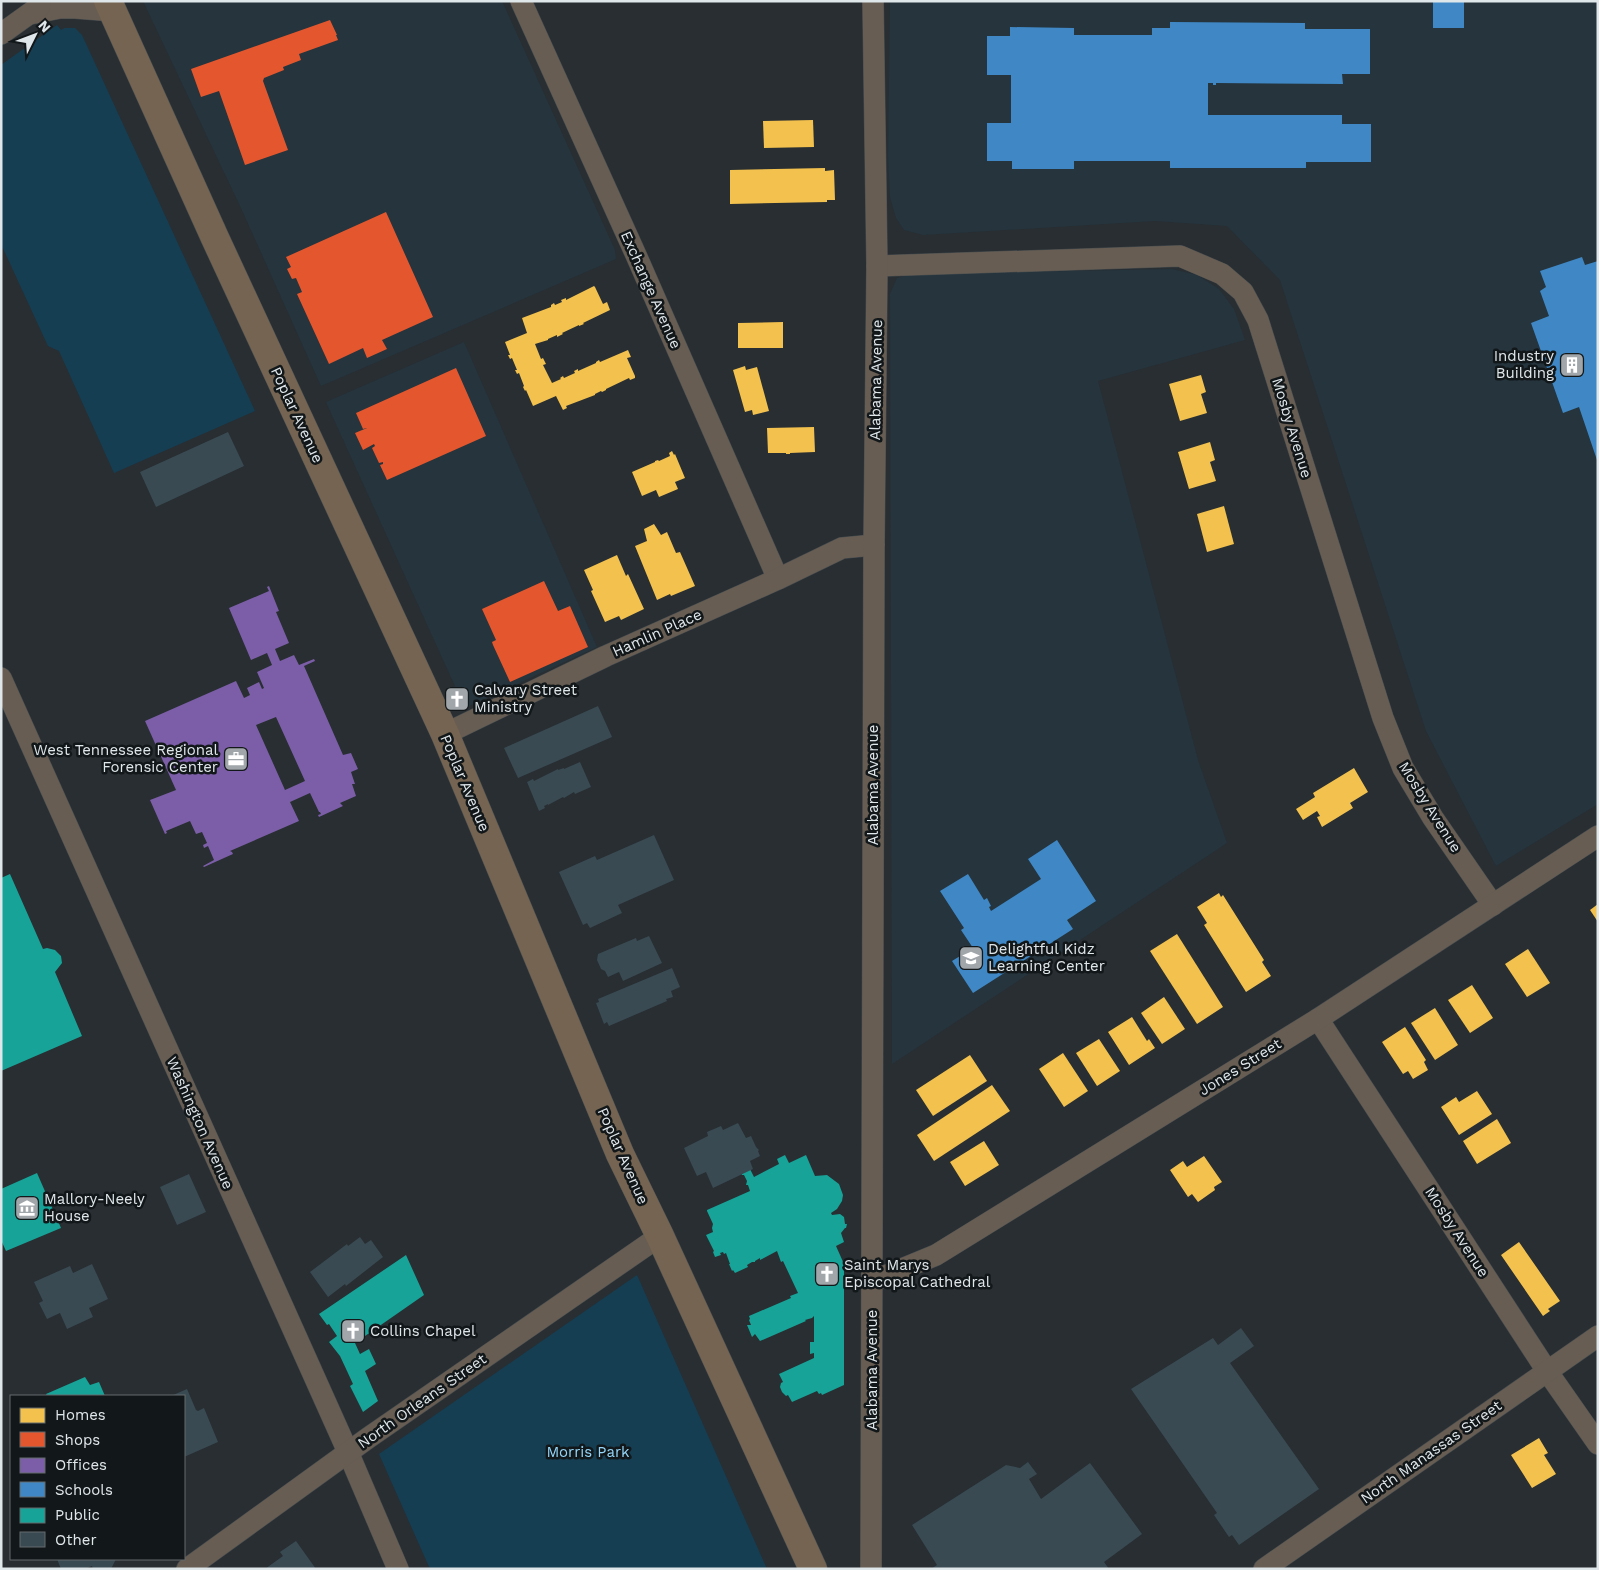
<svg xmlns="http://www.w3.org/2000/svg" width="1599" height="1570" viewBox="0 0 1599 1570" font-family="'Work Sans',sans-serif">
	<style>
		.built { fill: #25343d }
		.green { fill: #153e53 }
		.homes { fill: #f2c14e }
		.shops { fill: #e4572e }
		.offices { fill: #7b5ea7; fill-rule: evenodd }
		.schools { fill: #3f88c5 }
		.public { fill: #17a398 }
		.building { fill: #394a52 }
		.lines { fill: none; stroke-linecap: round; stroke-linejoin: round }
		.minor-casing { stroke: #464c4f; stroke-width: 22 }
		.major-casing { stroke: #464c4f; stroke-width: 29 }
		.minor { stroke: #675d53; stroke-width: 21 }
		.major { stroke: #746451; stroke-width: 28 }
		.labels { text-anchor: middle; dominant-baseline: central; stroke-width: 5; stroke-linejoin: round; paint-order: stroke }
		.street-label { font-size: 15px; fill: #e0e7eb; stroke: #121719 }
		.poi-label { font-size: 15px; fill: #e0e7eb; stroke: #121719; text-anchor: start }
		.park-label { font-size: 15px; fill: #94d7fb; stroke: #121719 }
	</style>
	<rect width="100%" height="100%" fill="#282e32"/>
	<!-- built -->
	<g class="built">
		<polygon points="143,1 502,1 615,250 616,259 321,386 241,208"/>
		<polygon points="890,1 1598,1 1598,804 1496,866 1426,731 1280,280 1227,226 1155,221 923,235 904,230 896,218 890,197 888,156"/>
		<polygon points="1172,269 1197,275 1219,289 1234,309 1245,340 1098,381 1198,760 1227,843 892,1064 890,294 897,278 913,274"/>
		<polygon points="464,342 597,647 465,708 326,402"/>
	</g>
	<!-- green -->
	<g class="green">
		<polygon points="57,25 61,30 65,28 75,28 82,35 255,411 114,473 59,351 48,346 1,244 1,65"/>
		<polygon points="637,1275 767,1569 430,1569 379,1454"/>
	</g>
	<!-- homes -->
	<g class="homes">
		<polygon points="813,120 814,147 764,148 763,121"/>
		<polygon points="825,168 825,171 834,170 835,200 827,200 827,202 730,204 730,170"/>
		<polygon points="594,286 595,287 603,304 607,302 610,310 583,323 584,324 579,326 579,325 562,333 563,334 557,337 557,335 548,339 548,340 535,344 541,359 543,358 546,364 543,365 552,383 561,379 560,378 563,376 564,378 575,373 574,371 578,369 578,371 596,363 596,362 599,360 600,362 628,350 631,357 627,358 635,376 635,378 630,380 629,378 606,389 606,390 602,392 601,391 595,394 595,395 566,406 567,408 563,410 556,396 533,406 526,390 525,391 523,387 524,386 519,373 517,374 515,370 517,370 512,358 510,359 508,355 510,355 505,342 527,333 522,318 551,307 551,305 554,303 555,305 562,302 561,300 566,298 566,300"/>
		<polygon points="783,322 783,348 738,348 738,323"/>
		<polygon points="745,366 746,370 757,367 769,411 753,415 752,410 745,412 733,370"/>
		<polygon points="1201,375 1206,392 1201,394 1207,413 1180,421 1169,384"/>
		<polygon points="814,427 815,452 790,453 790,454 786,454 786,453 768,453 767,428"/>
		<polygon points="1210,442 1215,460 1210,462 1216,481 1189,489 1178,452"/>
		<polygon points="672,451 674,455 675,454 685,478 675,482 678,489 659,497 656,490 642,496 632,472 655,462 655,461 658,460 659,461 670,456 669,453"/>
		<polygon points="1224,506 1234,544 1207,552 1197,514"/>
		<polygon points="654,524 661,535 667,532 676,553 680,552 695,586 671,596 670,594 657,600 635,546 647,541 644,529"/>
		<polygon points="617,555 626,576 628,574 644,609 621,620 619,616 605,622 591,591 593,590 584,570"/>
		<polygon points="1354,768 1368,792 1350,803 1353,808 1322,827 1317,817 1320,816 1317,811 1303,820 1296,809 1315,797 1313,793"/>
		<polygon points="1219,893 1221,897 1223,895 1264,960 1262,962 1271,976 1246,992 1204,925 1207,923 1197,907"/>
		<polygon points="1598,904 1598,922 1590,910"/>
		<polygon points="1177,934 1223,1007 1197,1024 1150,951"/>
		<polygon points="1528,949 1550,983 1527,997 1505,964"/>
		<polygon points="1472,985 1493,1018 1470,1033 1448,1000"/>
		<polygon points="1164,997 1185,1029 1162,1044 1141,1013"/>
		<polygon points="1435,1008 1458,1045 1435,1060 1411,1023"/>
		<polygon points="1132,1017 1147,1041 1149,1039 1155,1048 1129,1065 1108,1032"/>
		<polygon points="1405,1027 1426,1060 1424,1062 1428,1070 1413,1079 1408,1071 1403,1074 1382,1042"/>
		<polygon points="1099,1039 1120,1071 1097,1086 1076,1053"/>
		<polygon points="1063,1053 1088,1091 1064,1107 1039,1069"/>
		<polygon points="970,1055 987,1081 933,1116 916,1090"/>
		<polygon points="992,1085 1010,1111 934,1161 917,1135"/>
		<polygon points="1477,1091 1492,1114 1459,1135 1441,1107 1456,1097 1459,1102"/>
		<polygon points="1497,1119 1511,1143 1477,1164 1463,1141"/>
		<polygon points="984,1141 999,1165 965,1186 950,1162"/>
		<polygon points="1204,1156 1222,1182 1214,1187 1215,1190 1198,1202 1192,1194 1188,1197 1170,1170 1183,1161 1187,1167"/>
		<polygon points="1519,1242 1560,1301 1548,1309 1550,1311 1543,1316 1501,1255"/>
		<polygon points="1539,1438 1548,1453 1544,1455 1556,1474 1532,1488 1511,1455"/>
	</g>
	<!-- shops -->
	<g class="shops">
		<polygon points="330,20 337,35 336,35 338,40 299,54 301,60 283,67 284,70 264,78 263,81 288,150 245,165 219,91 201,97 191,69"/>
		<polygon points="386,212 433,317 382,340 387,349 367,358 363,348 329,364 297,294 302,292 296,278 292,279 287,269 291,267 286,257"/>
		<polygon points="456,368 486,436 387,480 380,465 383,464 383,462 379,463 372,448 375,446 374,444 363,450 355,433 367,428 363,429 356,413"/>
		<polygon points="544,581 558,611 570,606 588,647 510,682 493,645 492,642 496,640 482,609"/>
	</g>
	<!-- offices -->
	<path class="offices" d="M 269,586 L 279,611 L 276,612 L 289,643 L 275,649 L 280,661 L 294,655 L 299,665 L 314,659 L 315,661 L 304,666 L 343,755 L 351,753 L 358,769 L 351,772 L 355,784 L 352,784 L 356,796 L 340,803 L 343,806 L 319,817 L 318,815 L 321,814 L 320,812 L 319,812 L 310,793 L 290,802 L 299,821 L 230,851 L 232,852 L 233,854 L 204,867 L 203,866 L 214,860 L 208,846 L 204,848 L 203,845 L 207,843 L 202,832 L 196,834 L 190,821 L 166,831 L 167,833 L 165,834 L 150,800 L 176,790 L 145,721 L 236,681 L 244,698 L 250,695 L 247,688 L 259,682 L 262,689 L 264,688 L 257,672 L 272,665 L 267,653 L 251,660 L 229,608 L 269,591 L 267,587 ZM 276,717 L 305,781 L 285,790 L 256,725 Z"/>
	<!-- schools -->
	<g class="schools">
		<rect x="1433" y="1" width="31" height="27"/>
		<polygon points="1170,22 1305,23 1305,29 1370,29 1370,74 1342,74 1343,84 1216,83 1216,85 1213,85 1213,83 1208,83 1208,115 1342,115 1342,124 1371,124 1371,162 1306,162 1306,168 1170,168 1170,161 1074,161 1074,169 1012,169 1012,161 987,161 987,123 1011,123 1011,75 987,75 987,36 1010,36 1010,27 1074,28 1074,35 1152,35 1152,28 1170,28"/>
		<polygon points="1582,257 1585,265 1598,261 1597,460 1579,407 1563,413 1531,323 1549,316 1540,291 1546,287 1540,271"/>
		<polygon points="1057,840 1096,901 1067,920 1073,929 973,993 952,961 973,948 961,930 964,928 940,891 968,874 984,900 987,898 991,906 989,907 991,911 1041,879 1028,859"/>
	</g>
	<!-- public -->
	<g class="public">
		<polygon points="10,874 43,949 47,948 55,950 61,956 62,963 55,972 82,1036 1,1071 1,878"/>
		<polygon points="785,1155 789,1163 806,1155 815,1176 827,1175 839,1184 843,1195 842,1201 837,1209 831,1213 832,1215 840,1214 844,1217 845,1224 847,1224 846,1228 845,1228 841,1233 844,1242 836,1246 844,1264 844,1385 822,1395 821,1393 819,1394 817,1391 792,1402 788,1395 786,1396 782,1392 780,1387 781,1383 783,1382 779,1374 814,1358 814,1353 810,1354 810,1342 814,1342 814,1316 812,1318 805,1320 806,1321 760,1341 755,1334 752,1337 747,1325 751,1325 749,1320 750,1319 749,1316 791,1298 790,1296 798,1293 783,1261 781,1262 777,1251 760,1260 760,1258 755,1261 755,1262 752,1262 747,1265 748,1267 735,1273 733,1270 732,1271 729,1264 730,1264 726,1253 724,1254 723,1252 720,1253 721,1255 715,1257 713,1252 714,1251 706,1235 713,1232 712,1228 713,1224 707,1211 707,1210 750,1191 748,1185 746,1185 747,1181 744,1175 742,1175 741,1173 750,1169 754,1177 779,1164 777,1159"/>
		<polygon points="37,1173 61,1228 6,1251 1,1240 1,1189"/>
		<polygon points="406,1255 424,1295 355,1343 360,1354 369,1349 376,1364 365,1371 378,1401 363,1412 350,1386 353,1384 347,1371 340,1356 329,1342 337,1336 329,1324 327,1325 319,1314"/>
		<polygon points="85,1377 90,1385 99,1382 105,1396 47,1396 46,1394"/>
	</g>
	<!-- building -->
	<g class="building">
		<polygon points="228,432 244,466 156,507 140,472"/>
		<polygon points="598,706 612,737 518,778 504,748"/>
		<polygon points="580,762 591,787 575,794 574,792 564,798 563,797 548,805 548,804 544,806 545,808 539,811 527,782 533,779 534,781 558,769 558,770 564,768 564,769"/>
		<polygon points="654,835 674,880 618,905 622,913 590,928 587,923 583,925 559,872 595,856 597,860"/>
		<polygon points="649,936 662,963 623,981 619,972 608,977 605,971 601,969 597,960 598,954 636,938 637,941"/>
		<polygon points="672,968 680,987 671,991 673,997 666,999 667,1001 609,1026 607,1022 604,1024 596,1003 599,1002 598,999"/>
		<polygon points="738,1123 746,1138 751,1136 756,1147 759,1150 758,1151 760,1156 750,1161 753,1169 713,1188 706,1172 697,1176 684,1148 708,1136 707,1132 721,1126 723,1130"/>
		<polygon points="189,1174 206,1212 177,1225 160,1187"/>
		<polygon points="360,1237 365,1244 371,1240 383,1257 346,1286 345,1284 328,1297 310,1272 347,1244 348,1246"/>
		<polygon points="92,1264 108,1299 89,1308 93,1317 67,1329 60,1313 47,1319 39,1303 43,1301 34,1282 70,1266 73,1273"/>
		<polygon points="1241,1328 1254,1346 1230,1363 1319,1489 1239,1545 1232,1535 1229,1537 1214,1515 1217,1513 1131,1389 1213,1338 1218,1345"/>
		<polygon points="187,1389 196,1410 198,1411 204,1408 218,1442 184,1457 184,1396 171,1396"/>
		<polygon points="1028,1462 1037,1474 1029,1479 1041,1499 1090,1463 1142,1534 1104,1562 1109,1569 931,1569 937,1565 912,1525 1006,1465 1020,1468"/>
		<polygon points="296,1541 316,1569 265,1569 283,1556 280,1552"/>
		<polygon points="57,1559 116,1559 111,1569 93,1569 92,1566 85,1569 61,1569"/>
	</g>
	<g class="lines">
		<defs>
			<g id="minor">
				<polyline points="521,1 636,255 778,579"/>
				<polyline points="30,14 60,8 75,8 113,11"/>
				<polyline points="1,34 40,6"/>
				<polyline points="877,266 1180,256 1222,274 1243,292 1258,320 1383,718 1403,768 1433,818 1493,905"/>
				<polyline points="1,678 348,1452 398,1569"/>
				<polyline points="445,734 606,656 778,579 842,548 874,545"/>
				<polyline points="1318,1019 1547,1371 1598,1444"/>
				<polyline points="873,1281 936,1255 1318,1019 1598,836"/>
				<polyline points="187,1569 368,1438 660,1236"/>
				<polyline points="871,1569 874,545 877,266 873,1"/>
				<polyline points="1264,1569 1598,1336"/>
			</g>
			<polyline id="major" points="108,1 215,238 445,734 620,1154 660,1236 813,1569"/>
		</defs>
		<!-- minor casing -->
		<use href="#minor" class="minor-casing"/>
		<!-- major casing -->
		<use href="#major" class="major-casing"/>
		<!-- minor -->
		<use href="#minor" class="minor"/>
		<!-- major -->
		<use href="#major" class="major"/>
	</g>
	<!-- icons -->
	<defs>
		<symbol id="building-square" viewBox="-11 -11 22 22"><rect x="-9" y="-9" width="18" height="18" rx="4" fill="#a0a6aa" stroke="#121719"/><path d="M-4-6H4V6H1V3H-1V6H-4ZM-2.5-4.3h1.7v1.8h-1.7ZM.8-4.3h1.7v1.8H.8ZM-2.5-1h1.7V.8h-1.7ZM.8-1h1.7V.8H.8Z" fill="#fff"/></symbol>
		<symbol id="church-square" viewBox="-11 -11 22 22"><rect x="-9" y="-9" width="18" height="18" rx="4" fill="#a0a6aa" stroke="#121719"/><path d="M-1.2-6h2.4v3.5h3.3v2.4h-3.3V6h-2.4V-.1h-3.3v-2.4h3.3Z" fill="#fff"/></symbol>
		<symbol id="office-square" viewBox="-11 -11 22 22"><rect x="-9" y="-9" width="18" height="18" rx="4" fill="#a0a6aa" stroke="#121719"/><path d="M-6-3h4V-5.5h4V-3h4V5H-6ZM-1-4.5V-3h2v-1.5ZM-6 0V1H6V0Z" fill="#fff"/></symbol>
		<symbol id="school-square" viewBox="-11 -11 22 22"><rect x="-9" y="-9" width="18" height="18" rx="4" fill="#a0a6aa" stroke="#121719"/><path d="M0-5L7-2L0 1L-7-2ZM-4 1L0 2.5L4 1V4Q0 6-4 4Z" fill="#fff"/></symbol>
		<symbol id="museum-square" viewBox="-11 -11 22 22"><rect x="-9" y="-9" width="18" height="18" rx="4" fill="#a0a6aa" stroke="#121719"/><path d="M0-6L6-3V-2H-6V-3ZM-5-1h2V3h-2ZM-1-1h2V3h-2ZM3-1h2V3H3ZM-6 4H6V6H-6Z" fill="#fff"/></symbol>
	</defs>
	<g fill-rule="evenodd">
		<use href="#building-square" x="1558" y="351" width="28" height="28"/>
		<use href="#church-square" x="443" y="685" width="28" height="28"/>
		<use href="#office-square" x="222" y="745" width="28" height="28"/>
		<use href="#school-square" x="957" y="944" width="28" height="28"/>
		<use href="#museum-square" x="13" y="1194" width="28" height="28"/>
		<use href="#church-square" x="813" y="1260" width="28" height="28"/>
		<use href="#church-square" x="339" y="1317" width="28" height="28"/>
	</g>
	<g class="labels">
		<!-- street labels -->
		<g class="street-label">
			<text transform="translate(651 290) rotate(66)">Exchange Avenue</text>
			<text transform="translate(876 380) rotate(-89)">Alabama Avenue</text>
			<text transform="translate(297 415) rotate(65)">Poplar Avenue</text>
			<text transform="translate(1292 428) rotate(73)">Mosby Avenue</text>
			<text transform="translate(657 633) rotate(-24)">Hamlin Place</text>
			<text transform="translate(465 783) rotate(67)">Poplar Avenue</text>
			<text transform="translate(873 785) rotate(-90)">Alabama Avenue</text>
			<text transform="translate(1430 807) rotate(58)">Mosby Avenue</text>
			<text transform="translate(1240 1067) rotate(-32)">Jones Street</text>
			<text transform="translate(200 1123) rotate(66)">Washington Avenue</text>
			<text transform="translate(623 1156) rotate(66)">Poplar Avenue</text>
			<text transform="translate(1457 1232) rotate(57)">Mosby Avenue</text>
			<text transform="translate(872 1370) rotate(-90)">Alabama Avenue</text>
			<text transform="translate(422 1401) rotate(-35)">North Orleans Street</text>
			<text transform="translate(1431 1452) rotate(-35)">North Manassas Street</text>
		</g>
		<!-- poi labels -->
		<g class="poi-label">
			<text x="1554" y="356" text-anchor="end">Industry<tspan x="1554" dy="17">Building</tspan></text>
			<text x="474" y="690">Calvary Street<tspan x="474" dy="17">Ministry</tspan></text>
			<text x="218" y="750" text-anchor="end">West Tennessee Regional<tspan x="218" dy="17">Forensic Center</tspan></text>
			<text x="988" y="949">Delightful Kidz<tspan x="988" dy="17">Learning Center</tspan></text>
			<text x="44" y="1199">Mallory-Neely<tspan x="44" dy="17">House</tspan></text>
			<text x="844" y="1265">Saint Marys<tspan x="844" dy="17">Episcopal Cathedral</tspan></text>
			<text x="370" y="1331">Collins Chapel</text>
		</g>
		<!-- park labels -->
		<g class="park-label">
			<text x="588" y="1452">Morris Park</text>
		</g>
	</g>
	<!-- border -->
	<rect width="1599" height="1570" fill="none" stroke="#e0e7eb" stroke-width="5"/>
	<!-- legend -->
	<rect x="10" y="1395" width="175" height="165" fill="#121719" stroke="#646a6d"/>
	<rect x="20" y="1408" width="25" height="15" fill="#f2c14e" stroke="#646a6d"/>
	<text x="55" y="1420" font-size="15" fill="#e0e7eb">Homes</text>
	<rect x="20" y="1432" width="25" height="15" fill="#e4572e" stroke="#646a6d"/>
	<text x="55" y="1445" font-size="15" fill="#e0e7eb">Shops</text>
	<rect x="20" y="1458" width="25" height="15" fill="#7b5ea7" stroke="#646a6d"/>
	<text x="55" y="1470" font-size="15" fill="#e0e7eb">Offices</text>
	<rect x="20" y="1482" width="25" height="15" fill="#3f88c5" stroke="#646a6d"/>
	<text x="55" y="1495" font-size="15" fill="#e0e7eb">Schools</text>
	<rect x="20" y="1508" width="25" height="15" fill="#17a398" stroke="#646a6d"/>
	<text x="55" y="1520" font-size="15" fill="#e0e7eb">Public</text>
	<rect x="20" y="1532" width="25" height="15" fill="#394a52" stroke="#646a6d"/>
	<text x="55" y="1545" font-size="15" fill="#e0e7eb">Other</text>
	<!-- north arrow -->
	<g transform="translate(35 35) rotate(48)" stroke="#121719" stroke-width="4" paint-order="stroke">
	<path d="M0-4L9 19L0 12L-9 19Z" fill="#e0e7eb"/>
	<text y="-8" font-size="14" font-weight="bold" text-anchor="middle" fill="#e0e7eb">N</text>
	</g>
</svg>
